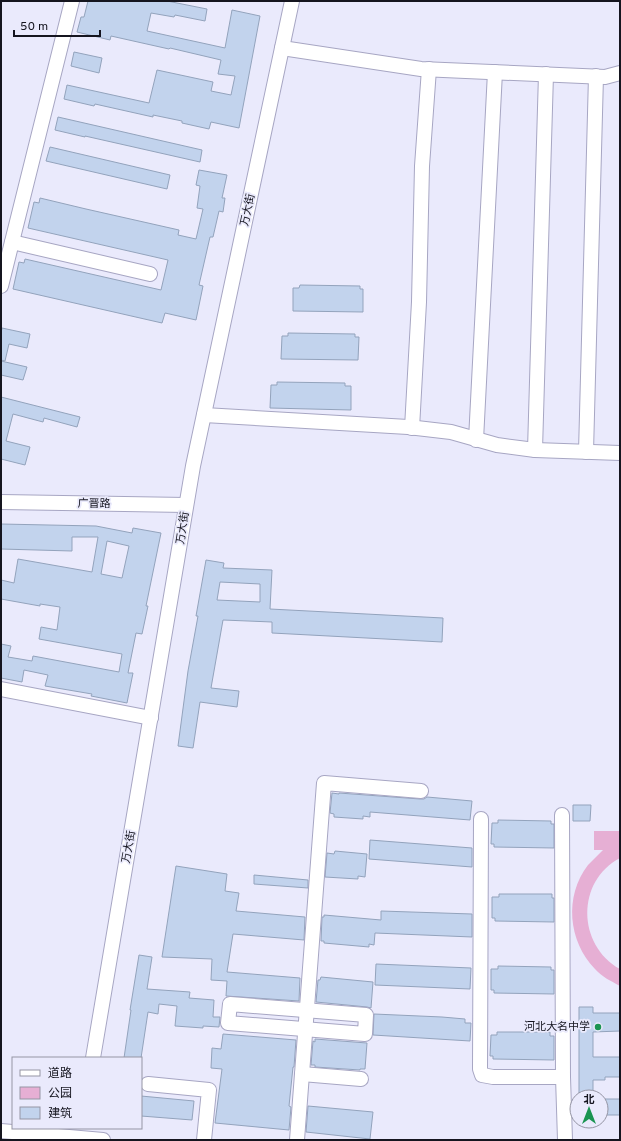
<svg xmlns="http://www.w3.org/2000/svg" width="621" height="1141" viewBox="0 0 621 1141" font-family="Overpass,'Noto Sans SC',sans-serif">
	<style>
		.green { fill: #e6afd4 }
		.building { fill: #c2d3ed; stroke: #93a3bc; fill-rule: evenodd }
		.lines { fill: none; stroke-linecap: round; stroke-linejoin: round }
		.minor-casing { stroke: #a7a6c3; stroke-width: 16 }
		.minor { stroke: #fff; stroke-width: 14 }
		.poi-dot { fill: #1a9451; stroke: #eaeafc; stroke-width: 1.5 }
		.labels { text-anchor: middle; dominant-baseline: central; stroke-width: 3.5; stroke-linejoin: round; paint-order: stroke }
		.street-label { font-size: 11px; fill: #15151f; stroke: #eaeafc }
		.poi-label { font-size: 11px; fill: #15151f; stroke: #eaeafc; text-anchor: end }
	</style>
	<rect width="100%" height="100%" fill="#eaeafc"/>
	<!-- green -->
	<path class="green" d="M 594,831 L 620,831 L 620,858 C 576,881 577,945 620,969 L 620,986 C 611,981 602,977 595,969 C 568,941 564,896 588,865 C 593,860 598,855 603,850 L 594,850 Z"/>
	<!-- building -->
	<g class="building">
		<polygon points="88,1 167,1 207,9 205,21 175,15 174,17 151,13 147,31 225,48 232,10 260,16 239,128 211,122 209,129 182,123 182,121 153,115 153,117 95,104 94,106 64,99 67,85 149,103 157,70 213,82 211,91 231,95 235,76 218,74 221,60 170,48 169,49 111,36 110,40 77,32 81,17 84,17"/>
		<polygon points="74,52 102,58 99,73 71,66"/>
		<polygon points="58,117 202,150 200,162 85,136 85,137 55,130"/>
		<polygon points="50,147 170,175 167,189 46,161"/>
		<polygon points="199,170 227,175 222,198 225,198 223,212 219,211 213,237 210,237 199,285 203,286 196,320 165,313 162,323 13,289 19,262 24,263 25,259 161,290 168,260 28,228 34,202 39,203 40,198 86,209 179,230 178,235 196,239 203,209 197,208 200,186 196,185"/>
		<polygon points="300,285 360,286 360,289 363,289 363,312 293,311 293,288 299,288"/>
		<polygon points="2,328 30,334 27,348 9,344 5,361 1,360 1,333"/>
		<polygon points="288,333 355,334 355,337 359,337 358,360 281,359 282,336 288,336"/>
		<polygon points="1,361 27,367 23,380 1,375"/>
		<polygon points="277,382 345,383 345,386 351,386 351,410 270,408 271,385 277,385"/>
		<polygon points="1,397 80,417 77,427 44,418 43,422 13,414 6,441 30,447 25,465 1,459"/>
		<path d="M 1,524 L 96,526 L 132,533 L 133,528 L 161,533 L 146,606 L 148,606 L 142,634 L 136,633 L 128,673 L 133,673 L 127,703 L 91,696 L 92,694 L 45,686 L 48,675 L 24,670 L 22,682 L 1,678 L 1,644 L 11,646 L 8,657 L 32,661 L 33,656 L 119,672 L 122,654 L 39,639 L 41,627 L 57,630 L 60,607 L 40,604 L 40,606 L 1,599 L 1,580 L 14,583 L 18,559 L 92,572 L 98,537 L 72,537 L 72,551 L 1,549 ZM 107,541 L 129,546 L 122,578 L 101,574 Z"/>
		<path d="M 206,560 L 224,563 L 223,568 L 272,570 L 270,609 L 443,618 L 442,642 L 272,633 L 272,622 L 223,620 L 211,688 L 239,691 L 237,707 L 200,702 L 193,748 L 178,746 L 188,671 L 198,616 L 196,616 ZM 220,582 L 260,584 L 260,602 L 217,600 Z"/>
		<polygon points="332,793 339,794 339,793 420,799 424,799 427,797 472,801 470,820 370,812 370,817 363,816 363,819 334,817 334,814 330,813"/>
		<polygon points="573,805 591,805 590,821 573,821"/>
		<polygon points="498,820 551,821 551,824 554,824 554,848 494,847 494,844 491,844 492,823 498,823"/>
		<polygon points="370,840 472,848 472,867 369,859"/>
		<polygon points="335,851 367,854 365,877 358,876 358,879 325,877 327,853 334,854"/>
		<polygon points="176,866 227,874 225,891 239,893 236,911 305,917 304,940 233,934 227,972 300,978 299,1001 226,996 227,981 211,980 212,959 162,957"/>
		<polygon points="254,875 308,880 308,888 254,884"/>
		<polygon points="499,894 552,894 552,898 554,898 554,922 495,921 495,918 492,918 492,897 499,897"/>
		<polygon points="381,911 472,914 472,937 375,933 374,945 369,944 369,947 324,943 324,941 321,941 322,917 324,917 324,915 381,920"/>
		<polygon points="139,955 152,957 147,989 190,992 189,998 214,1000 213,1017 220,1017 219,1027 203,1026 203,1028 175,1026 177,1006 159,1004 158,1014 148,1012 141,1058 124,1058 131,1010 130,1010"/>
		<polygon points="376,964 471,968 470,989 375,985"/>
		<polygon points="498,966 551,967 551,970 554,970 554,994 494,993 494,990 491,990 491,969 498,969"/>
		<polygon points="321,977 373,982 371,1008 367,1007 316,1002 318,980 320,980"/>
		<polygon points="579,1007 593,1007 593,1013 620,1013 620,1031 593,1032 593,1057 620,1057 620,1077 605,1077 605,1080 593,1080 593,1097 579,1097"/>
		<polygon points="374,1014 442,1017 465,1019 465,1023 471,1023 470,1041 373,1035"/>
		<polygon points="497,1032 550,1032 550,1036 554,1036 554,1060 493,1059 493,1056 490,1056 491,1035 497,1035"/>
		<polygon points="223,1034 296,1040 294,1067 293,1067 289,1106 291,1107 289,1130 215,1123 222,1069 211,1068 212,1048 221,1049"/>
		<polygon points="315,1039 367,1043 365,1069 360,1069 360,1070 315,1067 315,1065 311,1065 313,1041 315,1042"/>
		<polygon points="141,1096 194,1101 192,1120 141,1116"/>
		<rect x="601" y="1099" width="19" height="16"/>
		<polygon points="308,1106 373,1112 370,1139 306,1132"/>
	</g>
	<g class="lines">
		<defs>
			<g id="minor">
				<polyline points="282,48 421,69 605,77 620,73"/>
				<polyline points="12,242 150,274"/>
				<polyline points="1,286 72,1"/>
				<polyline points="204,415 408,427 451,432 497,445 535,450 620,453"/>
				<polyline points="412,428 419,302 422,166 429,69"/>
				<polyline points="476,440 495,72"/>
				<polyline points="535,450 546,74"/>
				<polyline points="586,452 596,76"/>
				<polyline points="1,502 186,505"/>
				<polyline points="1,689 151,718"/>
				<polyline points="562,815 563,1077 565,1140"/>
				<polyline points="481,819 480,1069 482,1075 493,1077 563,1077"/>
				<polygon points="230,1004 366,1015 365,1034 228,1023"/>
				<polyline points="93,1058 193,466 292,1"/>
				<polyline points="302,1074 361,1079"/>
				<polyline points="148,1084 209,1090 204,1140"/>
				<polyline points="1,1131 103,1140"/>
				<polyline points="297,1140 324,783 421,791"/>
			</g>
		</defs>
		<!-- minor casing -->
		<use href="#minor" class="minor-casing"/>
		<!-- minor -->
		<use href="#minor" class="minor"/>
	</g>
	<!-- markers -->
	<circle class="poi-dot" cx="598" cy="1027" r="4"/>
	<g class="labels">
		<!-- street labels -->
		<g class="street-label">
			<text transform="translate(248 210) rotate(-78)">万大街</text>
			<text transform="translate(94 504) rotate(1)">广晋路</text>
			<text transform="translate(183 528) rotate(-81)">万大街</text>
			<text transform="translate(129 847) rotate(-80)">万大街</text>
		</g>
		<!-- poi labels -->
		<g class="poi-label">
			<text x="590" y="1027">河北大名中学</text>
		</g>
	</g>
	<!-- border -->
	<rect width="621" height="1141" fill="none" stroke="#15151f" stroke-width="4"/>
	<!-- legend -->
	<rect x="12" y="1057" width="130" height="72" fill="#eaeafc" stroke="#9595a4"/>
	<rect x="20" y="1070" width="20" height="6" fill="#ffffff" stroke="#9595a4"/>
	<text x="48" y="1077" font-size="12" fill="#15151f">道路</text>
	<rect x="20" y="1087" width="20" height="12" fill="#e6afd4" stroke="#9595a4"/>
	<text x="48" y="1097" font-size="12" fill="#15151f">公园</text>
	<rect x="20" y="1107" width="20" height="12" fill="#c2d3ed" stroke="#9595a4"/>
	<text x="48" y="1117" font-size="12" fill="#15151f">建筑</text>
	<!-- north arrow -->
	<g transform="translate(589 1109)"><circle r="19" fill="#eaeafc" stroke="#9595a4"/>
	<path d="M0-3L7 15L0 10L-7 15Z" fill="#1a9451"/>
	<text y="-6" font-size="11" font-weight="bold" text-anchor="middle" fill="#15151f">北</text>
	</g>
	<!-- scale -->
	<path d="M14 30v6h86v-6" fill="none" stroke="#15151f" stroke-width="2"/>
	<text x="20" y="30" font-size="12" fill="#15151f" stroke="#eaeafc" stroke-width="3" paint-order="stroke">50 m</text>
</svg>
